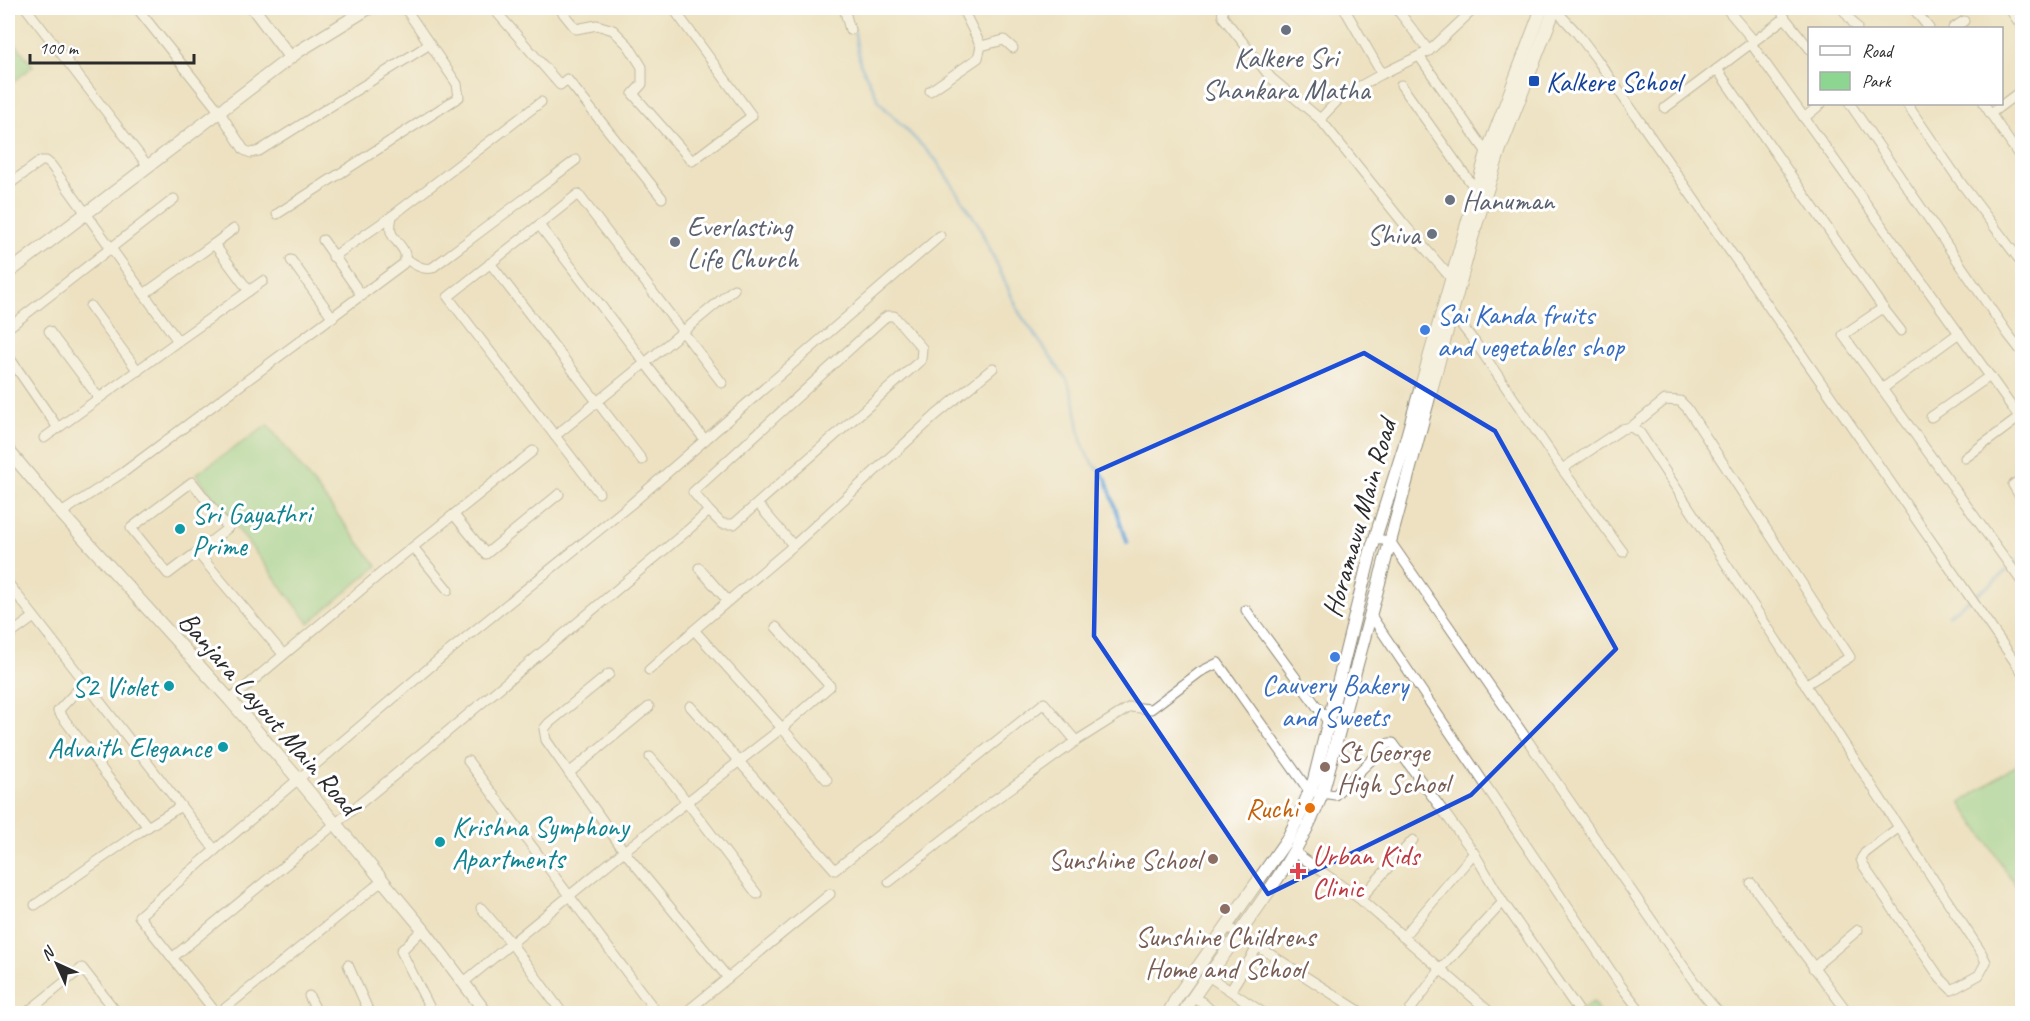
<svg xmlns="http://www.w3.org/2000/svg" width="2030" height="1021" viewBox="0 0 2030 1021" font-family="Caveat,sans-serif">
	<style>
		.green { fill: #8dd692; stroke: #5c805e; stroke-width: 1.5 }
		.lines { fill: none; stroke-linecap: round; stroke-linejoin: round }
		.stream { stroke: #60a3d4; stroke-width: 3 }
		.street-casing { stroke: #8c8676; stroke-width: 11 }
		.secondary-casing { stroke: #8c8676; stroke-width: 14 }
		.street { stroke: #fff; stroke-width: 9 }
		.secondary { stroke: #fff; stroke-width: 12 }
		.marked { fill: none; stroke: #1d4ed8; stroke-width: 4.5; stroke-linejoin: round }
		.worship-dot { fill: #6b7280; stroke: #fff; stroke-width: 2 }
		.transit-dot { fill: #1a4fb4; stroke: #fff; stroke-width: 2 }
		.shop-dot { fill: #3f7fe0; stroke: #fff; stroke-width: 2 }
		.culture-dot { fill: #0f9aa8; stroke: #fff; stroke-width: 2 }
		.education-dot { fill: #8d6e63; stroke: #fff; stroke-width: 2 }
		.food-dot { fill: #e8710a; stroke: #fff; stroke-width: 2 }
		.health-dot { fill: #e0444e; stroke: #fff; stroke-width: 2 }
		.labels { text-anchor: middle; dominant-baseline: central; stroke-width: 6; stroke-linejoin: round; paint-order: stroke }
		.worship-label { font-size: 28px; fill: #5b616d; stroke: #fff; text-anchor: start }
		.transit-label { font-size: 28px; fill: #164399; stroke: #fff; text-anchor: start }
		.shop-label { font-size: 28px; fill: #366cbe; stroke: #fff; text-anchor: start }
		.culture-label { font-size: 28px; fill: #0d838f; stroke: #fff; text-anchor: start }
		.street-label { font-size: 28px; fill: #2b2b2b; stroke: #fff }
		.education-label { font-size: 28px; fill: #785e54; stroke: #fff; text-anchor: start }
		.food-label { font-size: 28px; fill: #c56008; stroke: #fff; text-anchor: end }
		.health-label { font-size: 28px; fill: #be3a42; stroke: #fff; text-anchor: start }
	</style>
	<rect width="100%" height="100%" fill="#fff"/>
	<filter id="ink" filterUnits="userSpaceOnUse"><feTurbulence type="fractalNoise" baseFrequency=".0167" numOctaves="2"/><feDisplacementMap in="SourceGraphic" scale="12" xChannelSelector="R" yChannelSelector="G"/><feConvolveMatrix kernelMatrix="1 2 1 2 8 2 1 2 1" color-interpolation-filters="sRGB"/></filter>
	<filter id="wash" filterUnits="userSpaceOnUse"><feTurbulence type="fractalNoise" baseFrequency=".008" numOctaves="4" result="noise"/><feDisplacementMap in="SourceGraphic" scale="24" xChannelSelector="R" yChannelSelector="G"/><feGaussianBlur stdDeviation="1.35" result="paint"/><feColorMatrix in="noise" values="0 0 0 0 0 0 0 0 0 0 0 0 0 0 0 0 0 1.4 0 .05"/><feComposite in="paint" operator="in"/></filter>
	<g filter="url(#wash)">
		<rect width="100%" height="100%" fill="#ede1c1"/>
		<!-- green -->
		<g class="green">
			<polygon points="8,34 33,66 8,86"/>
			<polygon points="268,425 377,566 309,623 196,474"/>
			<polygon points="2022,761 2022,895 1961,803"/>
			<polygon points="1593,1002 1600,1013 1573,1014"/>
		</g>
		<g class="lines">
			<!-- stream -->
			<g class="stream">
				<polyline points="854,29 860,63 880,103 936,160 978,224 1020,314 1067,380 1074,400 1081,440 1088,457 1106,479 1127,543"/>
				<polyline points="1948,615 1991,584 2022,557"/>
			</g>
		</g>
	</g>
	<g filter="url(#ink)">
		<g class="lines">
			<defs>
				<g id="street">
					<polyline points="26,8 148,166"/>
					<polyline points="137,8 219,111 244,150 251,153 259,151 430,44"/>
					<polyline points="493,8 560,85 567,79 662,198"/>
					<polyline points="559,8 576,29 597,25 613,30 628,45 642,67 642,84 633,94 692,161 752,116 673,8"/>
					<polyline points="844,8 850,30"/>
					<polyline points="962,8 981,46"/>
					<polyline points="1222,8 1223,17 1271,78 1320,119"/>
					<polyline points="1344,8 1382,74 1429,51 1475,8"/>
					<polyline points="1396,8 1429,51"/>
					<polyline points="1554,8 1577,33 1596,58 2022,672"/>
					<polyline points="1726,8 1754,41"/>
					<polyline points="1780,8 1785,18 1810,49"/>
					<polyline points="1842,8 1857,28"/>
					<polyline points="1913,8 1929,28"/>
					<polyline points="2009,8 2022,27"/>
					<polyline points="1953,28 1964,21"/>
					<polyline points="1752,45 2022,421"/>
					<polyline points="981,46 1004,40 1013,48"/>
					<polyline points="1419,56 1490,157"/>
					<polyline points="1717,69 1883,308 1901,331"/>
					<polyline points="1382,74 1342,96 1320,119 1404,224 1451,278"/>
					<polyline points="1401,85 1478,193"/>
					<polyline points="930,91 978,58 981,46"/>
					<polyline points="1850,104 2008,334 2022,352"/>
					<polyline points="1907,104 1961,183 2022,263"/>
					<polyline points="1984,104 2022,160"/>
					<polyline points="1665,108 1785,18"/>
					<polyline points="1990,114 2018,93"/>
					<polyline points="1804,118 1821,104"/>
					<polyline points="8,185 41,161 46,161 51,165 178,341 58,428 11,360"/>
					<polyline points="277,214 459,97 457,84 405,8"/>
					<polyline points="539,225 645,363 734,289"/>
					<polyline points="323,240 362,296"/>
					<polyline points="214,244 234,229"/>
					<polyline points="333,257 392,216"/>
					<path d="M 406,259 C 415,264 421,270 432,268 L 576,160"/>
					<polyline points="291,260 333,318"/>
					<polyline points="490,263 642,460"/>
					<polyline points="144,294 214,244 249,291"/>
					<polyline points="90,306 138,371"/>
					<polyline points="1883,308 1843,335 2022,582"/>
					<polyline points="1447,311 1452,313 1477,345 1562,469 1622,429 1631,427 1640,433 1981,952 1986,962 1979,975 1952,990 1940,978 1863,865 1861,859 1865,853 1898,828"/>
					<polyline points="8,328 174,199"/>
					<polyline points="49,331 99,398"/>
					<polyline points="178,341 263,281"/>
					<polyline points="1882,389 1959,333"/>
					<polyline points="1931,417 1990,376"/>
					<polyline points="1631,427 1665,400 1680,401 1687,408 1850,657 1805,685"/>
					<polyline points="555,436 645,363 705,440"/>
					<polyline points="44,438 58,428"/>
					<polyline points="1965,458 2020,417"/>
					<polyline points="1562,469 1623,552"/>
					<polyline points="2022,478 2013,485 2022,500"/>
					<polyline points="599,493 448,297 578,194 722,383"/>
					<polyline points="762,509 793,545"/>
					<path d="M 61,513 L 124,472 L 403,264 C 411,250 395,244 391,232 C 390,227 391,221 392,216 L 541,102"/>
					<polyline points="454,515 486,554 559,494"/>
					<polyline points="1375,539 1390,541 1702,993 1720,1014"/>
					<polyline points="413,547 448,590"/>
					<polyline points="197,552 228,528 192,482 131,528 168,574 197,552 283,654"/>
					<polyline points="699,568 728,601"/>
					<polyline points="8,583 215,850 443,656 630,505 940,236"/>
					<polyline points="1246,610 1329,723"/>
					<polyline points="1370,614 1621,986 1643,1014"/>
					<polyline points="776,627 830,686 782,728 827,780"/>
					<polyline points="8,636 34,617"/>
					<polyline points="649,670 694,630"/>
					<polyline points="609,674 549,723 544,729 546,740 624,851 728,978 830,894"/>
					<polyline points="85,682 58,711 107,776 148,827"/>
					<polyline points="230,700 393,563 533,451"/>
					<polyline points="690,706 835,870 1044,703 1076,741 986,806 889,882"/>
					<polyline points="1076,741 1130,707 1151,709 1200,672 1218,663 1309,791 1335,795 1389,743 1393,743 1474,853 1503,902 1577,1008"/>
					<polyline points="650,757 671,781 757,894"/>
					<polyline points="468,761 658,1014"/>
					<polyline points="569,773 649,707"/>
					<polyline points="215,850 139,916 217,1014"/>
					<polyline points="1293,851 1360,899 1492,1014"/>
					<polyline points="1751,883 1849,1014"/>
					<polyline points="1360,899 1413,840"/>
					<polyline points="35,905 138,833 181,806"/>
					<polyline points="481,908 511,943 563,1014"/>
					<polyline points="1226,926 1364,1014"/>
					<polyline points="423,929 401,951 433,1014"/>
					<polyline points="1403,937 1474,853"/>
					<polyline points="172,958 441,737 688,530 709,511 693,492 883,319 887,316 894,316 922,348 921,360 734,524 722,524 709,511"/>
					<polyline points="348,965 370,1014"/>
					<polyline points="1813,968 1858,930"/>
					<polyline points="1208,976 1265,1014"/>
					<polyline points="464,982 624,851 782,728 694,630 793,546 936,415 993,368"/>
					<polyline points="1231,990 1258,946"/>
					<polyline points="309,996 318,1014"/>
					<polyline points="1192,997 1202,1002 1215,1014"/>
					<polyline points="690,1009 728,978"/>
					<polyline points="1410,1010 1440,970 1503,902"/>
					<polyline points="25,1014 82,968 118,1014"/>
					<polyline points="218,1014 382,881"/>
				</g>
				<g id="secondary">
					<polyline points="253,8 290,57"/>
					<polyline points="8,273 299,51 369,8"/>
					<polyline points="8,450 61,513 230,700 299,780 423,929 487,1014"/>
					<polyline points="1168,1014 1177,997 1288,838 1302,810 1314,780 1371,551 1404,447 1487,153 1542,8"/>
					<path d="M 1183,1014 C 1194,994 1207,978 1220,960 C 1257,908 1299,854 1322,794 L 1472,238 L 1500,149 L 1555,8"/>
				</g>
			</defs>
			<!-- street casing -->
			<use href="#street" class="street-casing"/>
			<!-- secondary casing -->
			<use href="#secondary" class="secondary-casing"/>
			<!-- street -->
			<use href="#street" class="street"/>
			<!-- secondary -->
			<use href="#secondary" class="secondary"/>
		</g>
	</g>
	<!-- marked area -->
	<path d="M0 0H2030V1021H0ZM 1364,353 L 1495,431 L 1616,649 L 1471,795 L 1268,894 L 1094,636 L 1097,471 Z" fill="#ede1c1" fill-opacity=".55" fill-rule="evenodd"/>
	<path class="marked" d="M 1364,353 L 1495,431 L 1616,649 L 1471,795 L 1268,894 L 1094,636 L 1097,471 Z"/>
	<!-- markers -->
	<g class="worship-dot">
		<circle cx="1286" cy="30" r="6"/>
		<circle cx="1450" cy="200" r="6"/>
		<circle cx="1432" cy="234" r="6"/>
		<circle cx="675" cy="242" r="6"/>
	</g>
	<rect class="transit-dot" x="1528" y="75" width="12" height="12" rx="3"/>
	<g class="shop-dot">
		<circle cx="1425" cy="330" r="6"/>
		<circle cx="1335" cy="657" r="6"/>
	</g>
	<g class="culture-dot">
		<circle cx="180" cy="529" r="6"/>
		<circle cx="169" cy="686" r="6"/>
		<circle cx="223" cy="747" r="6"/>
		<circle cx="440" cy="842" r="6"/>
	</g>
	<g class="education-dot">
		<circle cx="1325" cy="767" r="6"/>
		<circle cx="1213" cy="859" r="6"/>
		<circle cx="1225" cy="909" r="6"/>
	</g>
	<circle class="food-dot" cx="1310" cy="808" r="6"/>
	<path class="health-dot" d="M1295 862h6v6h6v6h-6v6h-6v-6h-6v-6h6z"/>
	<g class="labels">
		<!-- worship labels -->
		<g class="worship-label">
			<text x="1286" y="57" text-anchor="middle">Kalkere Sri<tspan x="1286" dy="32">Shankara Matha</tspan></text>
			<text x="1462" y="200">Hanuman</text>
			<text x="687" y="226">Everlasting<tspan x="687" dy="32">Life Church</tspan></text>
			<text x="1420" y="234" text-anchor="end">Shiva</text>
		</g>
		<!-- transit labels -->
		<g class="transit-label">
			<text x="1546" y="81">Kalkere School</text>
		</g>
		<!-- shop labels -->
		<g class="shop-label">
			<text x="1437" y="314">Sai Kanda fruits<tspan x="1437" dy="32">and vegetables shop</tspan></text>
			<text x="1335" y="684" text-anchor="middle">Cauvery Bakery<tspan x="1335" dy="32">and Sweets</tspan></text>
		</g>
		<!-- culture labels -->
		<g class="culture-label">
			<text x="192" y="513">Sri Gayathri<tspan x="192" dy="32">Prime</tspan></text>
			<text x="157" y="686" text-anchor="end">S2 Violet</text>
			<text x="211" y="747" text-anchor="end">Advaith Elegance</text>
			<text x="452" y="826">Krishna Symphony<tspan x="452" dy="32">Apartments</tspan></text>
		</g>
		<!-- street labels -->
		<g class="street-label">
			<text transform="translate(1359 518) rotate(-74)">Horamavu Main Road</text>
			<text transform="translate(269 713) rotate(49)">Banjara Layout Main Road</text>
		</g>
		<!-- education labels -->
		<g class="education-label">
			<text x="1337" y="751">St George<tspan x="1337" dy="32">High School</tspan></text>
			<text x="1201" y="859" text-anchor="end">Sunshine School</text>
			<text x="1225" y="936" text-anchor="middle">Sunshine Childrens<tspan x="1225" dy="32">Home and School</tspan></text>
		</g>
		<!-- food labels -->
		<g class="food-label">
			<text x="1298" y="808">Ruchi</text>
		</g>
		<!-- health labels -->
		<g class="health-label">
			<text x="1312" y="855">Urban Kids<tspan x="1312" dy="32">Clinic</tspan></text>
		</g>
	</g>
	<!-- margin -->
	<rect width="2030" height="1021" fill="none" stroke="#fff" stroke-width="30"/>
	<!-- legend -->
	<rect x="1808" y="27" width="195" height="78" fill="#ffffff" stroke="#aaaaaa" stroke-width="1.5"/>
	<rect x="1820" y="46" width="30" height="9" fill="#ffffff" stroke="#aaaaaa" stroke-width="1.5"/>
	<text x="1862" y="57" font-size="18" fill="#2b2b2b">Road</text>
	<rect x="1820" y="72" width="30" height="18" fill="#8dd692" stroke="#aaaaaa" stroke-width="1.5"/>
	<text x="1862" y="87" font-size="18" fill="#2b2b2b">Park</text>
	<!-- north arrow -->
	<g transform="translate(57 964) rotate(315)" stroke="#ffffff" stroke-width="4.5" paint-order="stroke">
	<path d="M0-4.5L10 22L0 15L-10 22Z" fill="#2b2b2b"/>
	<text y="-9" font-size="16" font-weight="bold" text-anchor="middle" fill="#2b2b2b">N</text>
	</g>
	<!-- scale -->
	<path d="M30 54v9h164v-9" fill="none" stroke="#2b2b2b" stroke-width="3"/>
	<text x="39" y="54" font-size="18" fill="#2b2b2b" stroke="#ffffff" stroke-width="4.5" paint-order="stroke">100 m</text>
</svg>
